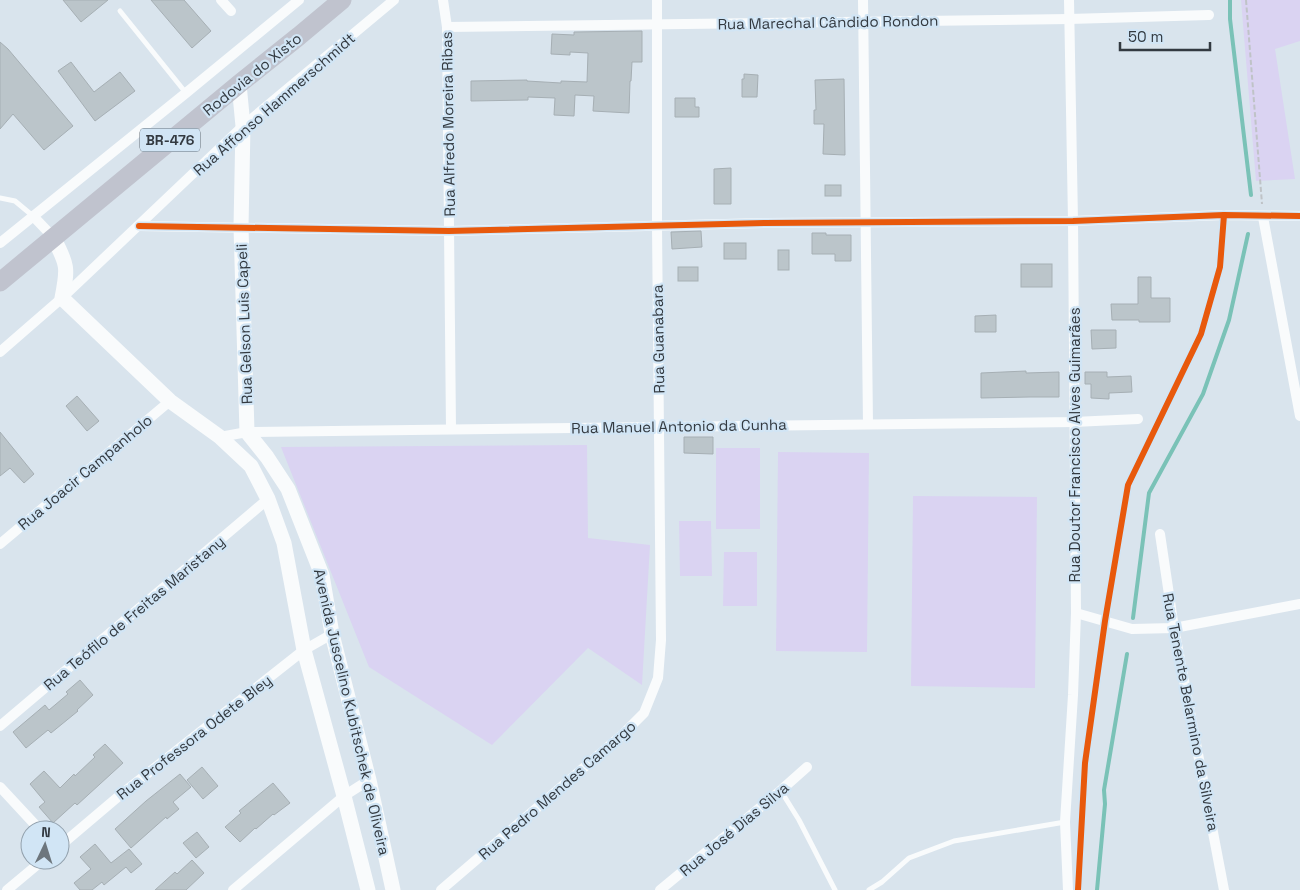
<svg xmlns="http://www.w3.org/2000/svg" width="1300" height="890" viewBox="0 0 1300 890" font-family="'Space Grotesk',sans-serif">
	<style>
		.green { fill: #dad3f2 }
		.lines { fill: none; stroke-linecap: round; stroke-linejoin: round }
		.stream { stroke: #7ac2b7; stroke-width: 4 }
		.building { fill: #bbc5ca; stroke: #a6afb4 }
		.path { stroke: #bfc3c7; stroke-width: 2; stroke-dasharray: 5 2.5; stroke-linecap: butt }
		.lane { stroke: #f9fbfc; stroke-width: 5 }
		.street { stroke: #f9fbfc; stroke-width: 10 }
		.secondary { stroke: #f9fbfc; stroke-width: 15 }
		.highway { stroke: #c0c3ce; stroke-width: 19 }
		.cycleway-casing { stroke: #d1e5f5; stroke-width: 9 }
		.cycleway { stroke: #e8590c; stroke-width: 6 }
		.labels { text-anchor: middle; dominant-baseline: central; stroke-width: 4.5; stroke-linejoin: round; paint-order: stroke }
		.shield { fill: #d1e5f5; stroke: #626d77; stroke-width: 1 }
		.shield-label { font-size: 14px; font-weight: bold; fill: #333a41 }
		.street-label { font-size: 15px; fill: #333a41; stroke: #d1e5f5 }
	</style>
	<rect width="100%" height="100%" fill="#d9e4ed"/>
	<!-- green -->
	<g class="green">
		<polygon points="1241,0 1300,0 1300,41 1275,49 1295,179 1256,181"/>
		<polygon points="587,445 588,538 650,545 642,685 588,648 492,745 369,667 281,447"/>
		<rect x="716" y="448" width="44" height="81"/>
		<polygon points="778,452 869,453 867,652 776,651"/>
		<polygon points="913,496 1037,497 1035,688 911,686"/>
		<polygon points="679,521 711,521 712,576 680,576"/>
		<polygon points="724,552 757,552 757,606 723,606"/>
	</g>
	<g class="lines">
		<!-- stream -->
		<g class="stream">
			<polyline points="1230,0 1230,19 1251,195"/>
			<polyline points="1133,618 1149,493 1203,394 1229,320 1248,234"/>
			<polyline points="1097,890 1105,804 1104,790 1127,654"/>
		</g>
	</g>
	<!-- building -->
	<g class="building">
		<polygon points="63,0 108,0 81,22"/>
		<polygon points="151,0 184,0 211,31 192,48"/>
		<polygon points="642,31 642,62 632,62 631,81 630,81 629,113 593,111 594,96 575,95 574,116 554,115 555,98 528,97 528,100 471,101 471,81 527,80 527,81 561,83 561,81 587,82 588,53 570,52 570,55 551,54 552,34 574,35 574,32"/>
		<polygon points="0,42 8,49 73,126 44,150 13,114 0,129"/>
		<polygon points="71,62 94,92 120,72 135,91 95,121 58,71"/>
		<polygon points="744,74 758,75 757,97 742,97 742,79 744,79"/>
		<polygon points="844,79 845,155 823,154 824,124 814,124 814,110 816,110 815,80"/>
		<polygon points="675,98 695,98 695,107 699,107 699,117 675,117"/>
		<polygon points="731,168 731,204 714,204 714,169"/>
		<rect x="825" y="185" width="16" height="11"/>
		<polygon points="701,231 702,247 672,249 671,232"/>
		<polygon points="812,233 826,233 826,235 851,235 851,261 835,261 835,254 812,254"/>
		<rect x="724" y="243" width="22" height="16"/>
		<rect x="778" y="250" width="11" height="20"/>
		<rect x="1021" y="264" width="31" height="23"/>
		<rect x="678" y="267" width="20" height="14"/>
		<polygon points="1138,277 1151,277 1151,298 1170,298 1170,322 1139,322 1139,320 1112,320 1111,304 1138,304"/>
		<polygon points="996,315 996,332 975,332 975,316"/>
		<polygon points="1091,330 1116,330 1116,348 1092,349"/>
		<polygon points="1026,371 1026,373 1059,372 1059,397 1030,397 981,398 981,373"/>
		<polygon points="1085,372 1107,372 1107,377 1131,376 1132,392 1109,393 1109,399 1091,398 1091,384 1085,384"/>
		<polygon points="77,396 99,421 87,431 66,406"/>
		<polygon points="0,432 34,474 24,483 10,468 0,476"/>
		<polygon points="684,437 713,437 713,454 684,453"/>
		<polygon points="80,680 93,695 77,710 78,711 51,733 48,730 26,748 13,732 45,705 49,710 68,694 66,692"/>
		<polygon points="105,744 123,763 77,805 75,803 53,823 39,807 45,802 30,784 44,771 60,788 74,774 75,776 95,757 93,755"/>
		<polygon points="202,767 218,786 203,799 187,780"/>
		<polygon points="180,774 191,787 173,802 179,809 167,819 166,817 131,848 115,829 146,801"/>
		<polygon points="273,783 290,803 274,815 273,814 256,829 255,828 240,842 225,827 241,813 239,811"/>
		<polygon points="197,832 209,847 196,858 183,843"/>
		<polygon points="95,844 111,863 129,849 142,864 131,873 126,867 104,885 102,882 92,890 80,890 74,883 91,869 80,857"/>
		<polygon points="192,860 204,873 186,890 155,890 175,872 177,874"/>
	</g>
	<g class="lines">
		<!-- path -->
		<polyline class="path" points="1246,0 1262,204"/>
		<!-- lane -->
		<g class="lane">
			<polyline points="120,11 186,93"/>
			<polyline points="0,198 15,201 33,216"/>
			<polyline points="781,791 799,820 835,890"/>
			<polyline points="869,890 882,882 909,858 954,841 1065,822"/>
		</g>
		<!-- street -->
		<g class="street">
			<polyline points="221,0 231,11"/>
			<polyline points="443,0 447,27 451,429"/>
			<polyline points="863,0 868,424"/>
			<polyline points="447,27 1069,19 1209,15"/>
			<polyline points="33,216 53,237"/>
			<polyline points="1263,217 1300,416"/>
			<polyline points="139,226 449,231 765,223 1073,221 1224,215 1300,216"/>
			<polyline points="0,243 186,93 299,0"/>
			<polyline points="0,352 62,298 243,126 394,0"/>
			<polyline points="220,437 247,432 1074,422 1138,419"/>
			<polyline points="1160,534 1174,628 1224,890"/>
			<polyline points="0,544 170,401"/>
			<polyline points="1076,613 1132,629 1174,628 1300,604"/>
			<polyline points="0,726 268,499"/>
			<polyline points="0,787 40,830"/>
			<polyline points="60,846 119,796 304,650 332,634"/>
			<polyline points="7,890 43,860"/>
			<polyline points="233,890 344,796 369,780"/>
			<polyline points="441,890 623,734 644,713 658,678 661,640 657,226 657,0"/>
			<polyline points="660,890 780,791 807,767"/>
			<polyline points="1068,890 1065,822 1073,695 1076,613 1073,221 1069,0"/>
		</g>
		<!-- secondary -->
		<g class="secondary">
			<polyline points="239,84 243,126 241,227 247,432 267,457 288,489 322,575 332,634 369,780 393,890"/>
			<path d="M 53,237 C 68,265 68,268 62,298 L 170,401 L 220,437 L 251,466 L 268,499 L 284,543 L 304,650 L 344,796 L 368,890"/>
		</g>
		<!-- highway -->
		<polyline class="highway" points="0,282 239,84 299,36 342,0"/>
		<defs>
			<g id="cycleway">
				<polyline points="139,226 449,231 765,223 1073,221 1224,215 1300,216"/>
				<polyline points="1078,890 1085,763 1105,621 1128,485 1201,334 1220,267 1224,215"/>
			</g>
		</defs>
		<!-- cycleway casing -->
		<use href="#cycleway" class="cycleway-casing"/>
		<!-- cycleway -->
		<use href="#cycleway" class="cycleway"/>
	</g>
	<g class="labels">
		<!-- shield labels -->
		<rect class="shield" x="140" y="128.5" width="60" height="23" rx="4"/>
		<g class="shield-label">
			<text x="170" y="140">BR-476</text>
		</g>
		<!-- street labels -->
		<g class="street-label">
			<text transform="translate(828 22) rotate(-1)">Rua Marechal Cândido Rondon</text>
			<text transform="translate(252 74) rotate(-39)">Rodovia do Xisto</text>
			<text transform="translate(274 104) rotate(-41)">Rua Affonso Hammerschmidt</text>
			<text transform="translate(448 124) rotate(-91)">Rua Alfredo Moreira Ribas</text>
			<text transform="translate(244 324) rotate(-92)">Rua Gelson Luis Capeli</text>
			<text transform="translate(658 339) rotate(-91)">Rua Guanabara</text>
			<text transform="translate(679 426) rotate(-1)">Rua Manuel Antonio da Cunha</text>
			<text transform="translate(1074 445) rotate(-90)">Rua Doutor Francisco Alves Guimarães</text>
			<text transform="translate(85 472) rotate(-40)">Rua Joacir Campanholo</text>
			<text transform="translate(134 613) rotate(-40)">Rua Teófilo de Freitas Maristany</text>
			<text transform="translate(352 712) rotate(77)">Avenida Juscelino Kubitschek de Oliveira</text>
			<text transform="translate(1191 712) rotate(79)">Rua Tenente Belarmino da Silveira</text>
			<text transform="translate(194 737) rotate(-38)">Rua Professora Odete Bley</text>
			<text transform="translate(557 790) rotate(-41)">Rua Pedro Mendes Camargo</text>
			<text transform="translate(734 829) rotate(-40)">Rua José Dias Silva</text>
		</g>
	</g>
	<!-- north arrow -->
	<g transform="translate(45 845) rotate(4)"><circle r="24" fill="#d1e5f5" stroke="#92a1ad"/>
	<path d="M0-4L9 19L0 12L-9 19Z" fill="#6d767d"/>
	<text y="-8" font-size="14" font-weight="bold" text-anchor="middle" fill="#333a41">N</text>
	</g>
	<!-- scale -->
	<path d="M1120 42v8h90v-8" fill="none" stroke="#333a41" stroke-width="2.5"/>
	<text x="1128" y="42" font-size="15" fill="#333a41" stroke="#d1e5f5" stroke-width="4" paint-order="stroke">50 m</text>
</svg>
